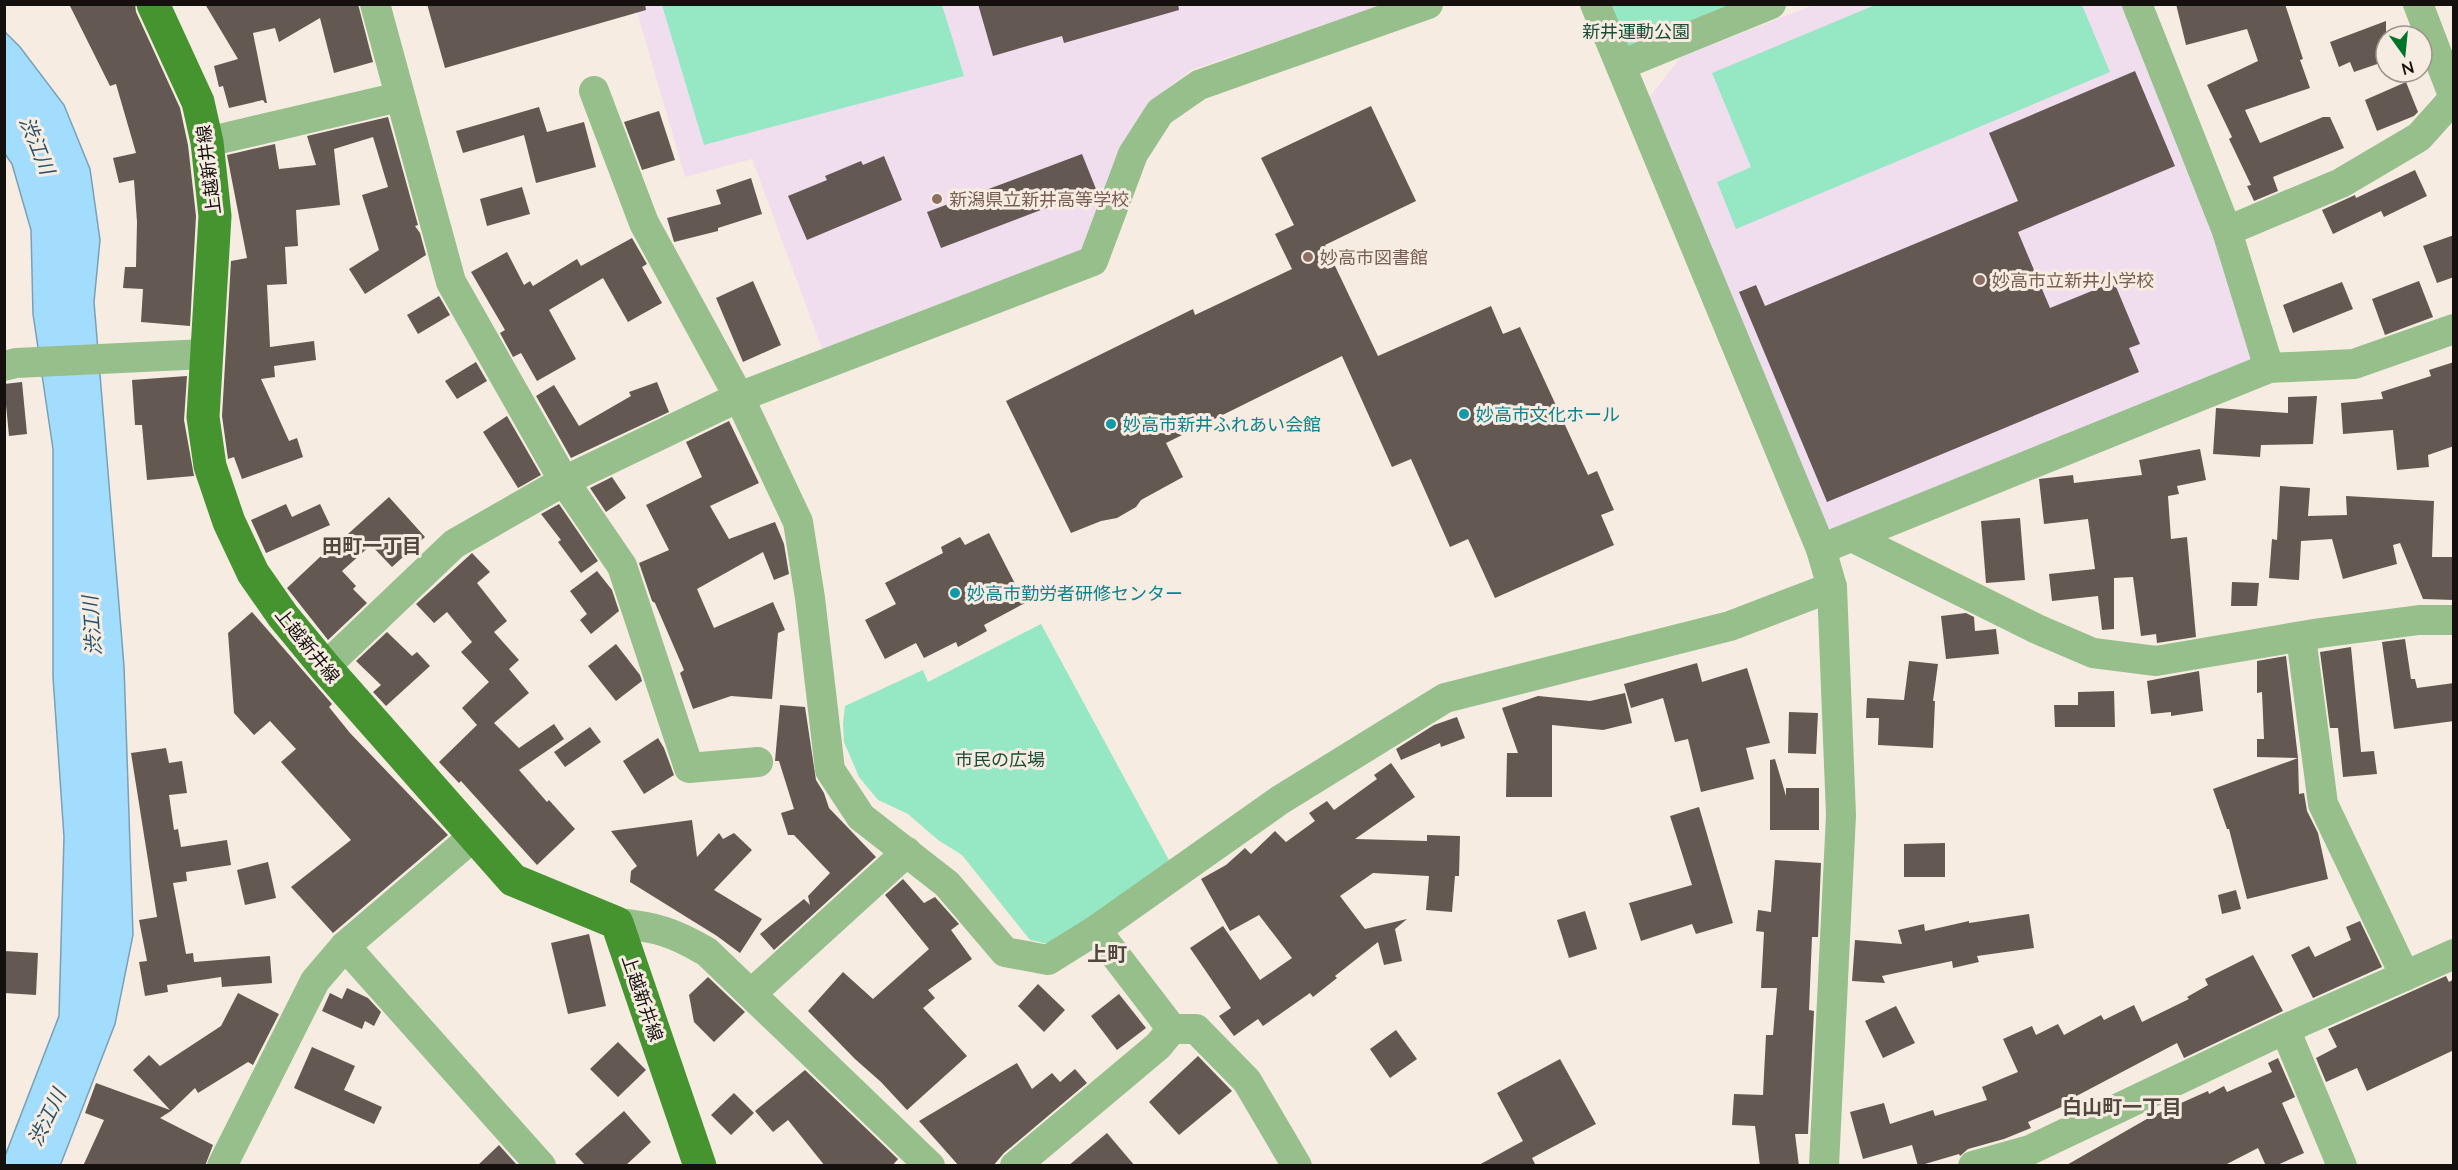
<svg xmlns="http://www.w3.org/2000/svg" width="2458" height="1170" viewBox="0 0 2458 1170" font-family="Lato,'Noto Sans JP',sans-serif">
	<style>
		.education { fill: #f0deef }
		.green { fill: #96e8c4 }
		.water { fill: #a3ddfe; stroke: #78a0b6; stroke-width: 1.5 }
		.building { fill: #645852 }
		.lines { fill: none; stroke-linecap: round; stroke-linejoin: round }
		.minor { stroke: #96bf8c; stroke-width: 30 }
		.major { stroke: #45942f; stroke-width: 33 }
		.education-dot { fill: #8d6e63; stroke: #f7ece2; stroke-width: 2 }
		.culture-dot { fill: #0f9aa8; stroke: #f7ece2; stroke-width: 2 }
		.labels { text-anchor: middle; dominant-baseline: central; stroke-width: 6; stroke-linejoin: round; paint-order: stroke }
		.park-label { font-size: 18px; fill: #1c4c39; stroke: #f7ece2 }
		.street-label { font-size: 18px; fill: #14100d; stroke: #f7ece2 }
		.education-label { font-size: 18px; fill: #785e54; stroke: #f7ece2; text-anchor: start }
		.culture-label { font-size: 18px; fill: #0d838f; stroke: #f7ece2; text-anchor: start }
		.water-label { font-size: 20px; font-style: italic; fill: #275269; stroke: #f7ece2 }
		.neighbourhood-label { font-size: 20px; font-weight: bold; fill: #50483f; stroke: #f7ece2 }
	</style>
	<rect width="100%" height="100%" fill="#f7ece2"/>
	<!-- education -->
	<g class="education">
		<polygon points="635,5 1384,5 1191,70 1147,104 1083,259 825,357 752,159 685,177"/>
		<polygon points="1813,5 2129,5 2263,355 1830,538 1648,99 1681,57"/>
	</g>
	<!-- green -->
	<g class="green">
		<polygon points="662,5 942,5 964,76 704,145"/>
		<polygon points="1597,5 1771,5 1621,65"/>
		<polygon points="1875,5 2082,5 2110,72 1736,229 1717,182 1751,167 1712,73"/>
		<polygon points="1041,624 1171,864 1049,944 1030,940 962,855 938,840 908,814 878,800 859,777 844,742 843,723 845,706 923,670 928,682"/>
	</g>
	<!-- water -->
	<polygon class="water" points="4,31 20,47 64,105 90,169 100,240 94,302 124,666 133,935 115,1024 60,1166 4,1165 5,1156 59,1016 64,837 53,677 53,449 33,314 31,230 12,164 5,154"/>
	<!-- building -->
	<g class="building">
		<polygon points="69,4 135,4 136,12 180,108 188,145 196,216 190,326 141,322 143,289 123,288 125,267 136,267 137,222 134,180 119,183 113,158 136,153 116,84 110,86"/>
		<polygon points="205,4 358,4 373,62 334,73 320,18 279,42 275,28 253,33 267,103 265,103 263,100 229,108 223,86 219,87 214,66 238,59"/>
		<polygon points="427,4 645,4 646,10 445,68"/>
		<polygon points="978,4 1178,4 1179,10 1064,43 1062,36 993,56"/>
		<polygon points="2176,4 2285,4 2303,59 2300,60 2310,88 2245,110 2260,143 2323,117 2330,117 2344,148 2273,177 2278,191 2254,201 2247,186 2251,185 2229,139 2232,137 2207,85 2258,61 2247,29 2186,45"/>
		<polygon points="2386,21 2386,61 2354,72 2350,62 2339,67 2330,42"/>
		<polygon points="2135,71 2175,166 2018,232 2050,308 2114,282 2140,344 2129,348 2139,372 1827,502 1739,292 1756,285 1765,306 2018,201 1989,133"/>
		<polygon points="2406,82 2418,112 2414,116 2377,131 2365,100"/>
		<polygon points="1371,106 1416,201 1325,245 1378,356 1491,306 1503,334 1520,327 1588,475 1597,471 1614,510 1601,515 1614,545 1495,598 1468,539 1450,547 1411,459 1392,467 1342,356 1166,443 1183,477 1141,500 1136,507 1117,518 1101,521 1071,533 1006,401 1193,309 1195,315 1292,269 1275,234 1294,225 1261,158"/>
		<polygon points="539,107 547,132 584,122 596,167 536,183 524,135 463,153 456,131"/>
		<polygon points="659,111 675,160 642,170 624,122"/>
		<polygon points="388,117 418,225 415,226 420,233 426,255 365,294 349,269 379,250 362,195 388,187 373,137 334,149 340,205 296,210 298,246 285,247 287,284 267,285 270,347 314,341 316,360 274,366 275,377 261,379 289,441 297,438 303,457 242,479 234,457 228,459 222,416 231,261 247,258 227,155 275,144 279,169 316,165 307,136"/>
		<polygon points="1082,154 1096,189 941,248 927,212"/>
		<polygon points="884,156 902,200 807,240 788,196 827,180 825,176 861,161 863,165"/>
		<polygon points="2415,170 2427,196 2384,217 2381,211 2333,234 2322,210 2355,195 2356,198"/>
		<polygon points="751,178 762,214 718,228 718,231 674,242 667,218 721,204 716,190"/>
		<polygon points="522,187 530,214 487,226 480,199"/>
		<polygon points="2454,235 2454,277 2437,283 2423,246"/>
		<polygon points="632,238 647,264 642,267 662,303 628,322 603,278 549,310 576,359 537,381 521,353 513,357 500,333 505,330 471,272 507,252 524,285 530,281 533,286 577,259 581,266"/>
		<polygon points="753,281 781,345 743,362 716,298"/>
		<polygon points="2419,281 2433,317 2385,335 2372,299"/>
		<polygon points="2342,282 2353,309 2293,333 2283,305"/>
		<polygon points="439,296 450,315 418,334 407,315"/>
		<polygon points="476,362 487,381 457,399 445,381"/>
		<polygon points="2454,362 2454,446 2428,455 2429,467 2397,470 2393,430 2343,434 2341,403 2383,399 2381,392 2431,376 2429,370"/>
		<polygon points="187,376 184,420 194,476 147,480 142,425 135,425 132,380"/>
		<polygon points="22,382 27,434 9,436 4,384"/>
		<polygon points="657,382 669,412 571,458 536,396 554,385 579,426 631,396 629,392"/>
		<polygon points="2317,396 2313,444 2261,445 2260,457 2213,454 2216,408 2288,413 2288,397"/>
		<polygon points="507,416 541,475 518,488 483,432"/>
		<polygon points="729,421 759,483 710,506 729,539 775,522 784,544 789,574 774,580 763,552 697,589 714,628 773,602 785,630 778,633 772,699 731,696 693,709 680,673 684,670 655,603 652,601 639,563 669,550 646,505 702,477 686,442"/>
		<polygon points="2200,449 2206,480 2177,486 2179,494 2168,496 2171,539 2187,537 2196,637 2157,643 2156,634 2141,636 2133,577 2114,578 2114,629 2102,630 2098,596 2052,601 2049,574 2095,569 2088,519 2044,524 2039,479 2073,475 2074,483 2142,475 2139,460"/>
		<polygon points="612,477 626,498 606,512 590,488"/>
		<polygon points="2280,486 2310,488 2308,516 2347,515 2346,496 2434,501 2432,557 2454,557 2454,600 2423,599 2400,543 2393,545 2397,564 2343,579 2332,539 2301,541 2299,580 2269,578 2272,539 2277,540"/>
		<polygon points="389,497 425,537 392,567 371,545 342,571 356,586 353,589 367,603 328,640 287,588 337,541 338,543"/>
		<polygon points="286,504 292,517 320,504 330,525 266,553 251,520"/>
		<polygon points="559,504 598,561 581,573 558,542 561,540 541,514"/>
		<polygon points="2020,518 2025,580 1986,583 1981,521"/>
		<polygon points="989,533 1025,603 984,625 987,631 958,647 956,642 924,658 916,643 885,659 865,620 896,604 885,583 943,553 941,547 960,537 965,545"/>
		<polygon points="472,553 490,572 477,583 507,621 494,632 519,660 509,669 529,693 494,723 519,748 554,724 564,739 519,770 547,802 549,800 575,829 537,865 461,781 459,783 439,762 477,725 462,708 489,682 461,652 472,642 447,612 434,623 416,604"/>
		<polygon points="597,571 612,590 619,611 591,634 580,620 587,614 570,591"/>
		<polygon points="2232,582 2259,583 2257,606 2231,606"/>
		<polygon points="252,612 332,704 329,707 350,733 448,835 333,933 291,887 351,840 281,762 296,749 270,721 254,735 234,713 228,633"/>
		<polygon points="1966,613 1974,617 1975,631 1996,629 1999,654 1946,659 1941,616"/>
		<polygon points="387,632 412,656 417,652 430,666 386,706 373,692 381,685 356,661"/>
		<polygon points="2405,639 2411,679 2415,679 2417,688 2454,683 2454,721 2394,729 2382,642"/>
		<polygon points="616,644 640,675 642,681 616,701 588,666"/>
		<polygon points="2351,647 2361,752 2374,751 2377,774 2343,777 2338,728 2330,728 2320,652"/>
		<polygon points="2286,656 2298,758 2257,757 2257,739 2264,739 2262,692 2257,693 2257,661"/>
		<polygon points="1909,661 1938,664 1933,701 1935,701 1933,748 1878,745 1879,718 1866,718 1867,698 1904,700"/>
		<polygon points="1697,663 1702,682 1747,668 1770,743 1746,748 1754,779 1701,792 1688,739 1675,742 1663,698 1631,708 1624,684"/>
		<polygon points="2199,671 2203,711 2171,716 2171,712 2151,714 2147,681"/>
		<polygon points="2114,691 2115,727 2055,727 2054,705 2078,705 2078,692"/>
		<polygon points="1625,693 1632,723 1603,730 1552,725 1552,797 1506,797 1507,753 1518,753 1502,708 1538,696 1590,701"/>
		<polygon points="780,705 805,707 816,780 824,793 829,808 876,857 774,950 760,934 804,899 810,905 808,896 830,873 794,835 788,835 781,813 794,809 779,761 775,761"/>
		<polygon points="1789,712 1818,713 1816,754 1788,753"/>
		<polygon points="1457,717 1465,738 1441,747 1440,743 1401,760 1396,749 1434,725"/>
		<polygon points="590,727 601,742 565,767 554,752"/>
		<polygon points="658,738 664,748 674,775 644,794 623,761"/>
		<polygon points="166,748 169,763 182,761 187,793 169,795 174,830 178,829 181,847 227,840 231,865 186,872 187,881 173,883 186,954 193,953 194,962 270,956 272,983 222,987 221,977 167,985 168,992 145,996 139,962 147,961 139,920 157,917 131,753"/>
		<polygon points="2298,758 2299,794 2304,793 2307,811 2318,833 2328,879 2247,899 2229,829 2227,829 2213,789"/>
		<polygon points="1775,759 1786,796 1786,788 1819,788 1819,830 1770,830 1770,760"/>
		<polygon points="1391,763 1415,797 1355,839 1427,841 1427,835 1460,836 1459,876 1455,876 1452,912 1426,910 1429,876 1373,873 1340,896 1365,929 1407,919 1395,929 1402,961 1384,965 1378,942 1335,976 1337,978 1313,997 1310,993 1263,1026 1258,1019 1234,1036 1219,1016 1231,1008 1190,948 1223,926 1260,980 1292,958 1259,915 1230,931 1201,879 1226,865 1245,848 1251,854 1275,831 1286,842 1315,821 1309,813 1327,801 1334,810 1377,779 1374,775"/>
		<polygon points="1699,807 1733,923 1696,934 1692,924 1641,941 1629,903 1692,885 1670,816"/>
		<polygon points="692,820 697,857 719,833 723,839 734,833 752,850 714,890 762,919 740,953 717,936 630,882 631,871 637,866 611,831"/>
		<polygon points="1945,843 1945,877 1904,877 1904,844"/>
		<polygon points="1775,860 1821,863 1818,937 1812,937 1809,1010 1814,1011 1808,1134 1795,1134 1799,1166 1760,1166 1755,1126 1732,1125 1734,1094 1763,1095 1766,1035 1773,1035 1777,988 1761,988 1764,932 1756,931 1758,910 1771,912"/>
		<polygon points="268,862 276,898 245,905 237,870"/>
		<polygon points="903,879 924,903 935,897 959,924 951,930 972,959 928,990 935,998 923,1008 967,1056 907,1110 881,1082 855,1059 808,1011 843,972 873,999 929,949 885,895"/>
		<polygon points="2236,890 2241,909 2222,914 2218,895"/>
		<polygon points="1585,911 1597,949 1569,958 1557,920"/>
		<polygon points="2029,914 2034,948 1977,956 1979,962 1953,968 1952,961 1882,976 1885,983 1852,981 1855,940 1902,944 1898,930 1924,924 1925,931 1969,921 1969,923"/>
		<polygon points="2360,921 2382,967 2313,998 2291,955 2309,946 2315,957 2351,940 2346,927"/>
		<polygon points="589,934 606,1006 568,1014 551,943"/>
		<polygon points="4,951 38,953 36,995 4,993"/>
		<polygon points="2253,955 2283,1011 2184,1058 2177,1043 2067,1101 2068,1104 2028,1122 2031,1128 2004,1139 1968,1149 1960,1156 1959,1154 1918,1166 1912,1145 1863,1159 1850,1112 1884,1103 1890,1124 1933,1110 1935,1116 1987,1100 1982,1087 2018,1072 2003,1039 2032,1026 2036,1035 2058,1024 2064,1035 2101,1015 2104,1020 2134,1005 2142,1022 2189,999 2187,997 2208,985 2205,979"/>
		<polygon points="2446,976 2449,982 2454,979 2454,1050 2367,1091 2357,1068 2326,1082 2316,1058 2337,1047 2328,1029"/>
		<polygon points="708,977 745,1012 714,1042 694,1022 689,995"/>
		<polygon points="1038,984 1065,1010 1044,1032 1018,1006"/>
		<polygon points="347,988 368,998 381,1012 374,1026 365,1021 362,1029 322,1011 330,993 342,999"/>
		<polygon points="238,993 279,1014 253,1065 248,1062 198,1093 195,1088 171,1111 160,1118 213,1145 205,1166 83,1166 104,1120 85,1113 96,1083 170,1110 133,1070 149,1055 160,1066 221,1026"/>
		<polygon points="1119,994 1146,1028 1117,1050 1091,1016"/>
		<polygon points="1896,1006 1915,1043 1883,1058 1865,1021"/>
		<polygon points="1396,1030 1417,1059 1390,1078 1370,1049"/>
		<polygon points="618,1042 646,1070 618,1097 590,1069"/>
		<polygon points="312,1047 355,1066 344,1090 382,1107 374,1124 294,1088"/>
		<polygon points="1198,1056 1232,1091 1179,1135 1149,1102"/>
		<polygon points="2278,1058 2295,1097 2282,1103 2304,1153 2275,1166 2266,1166 2258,1148 2223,1166 2065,1166 2152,1116 2208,1091 2209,1094 2224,1086 2227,1092 2272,1072 2268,1063"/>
		<polygon points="1560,1059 1596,1124 1532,1158 1536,1166 1477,1166 1523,1141 1497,1093"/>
		<polygon points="1017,1063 1032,1089 1052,1073 1060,1082 1075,1069 1087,1083 1004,1153 993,1166 959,1166 919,1121"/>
		<polygon points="805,1070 898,1159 892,1166 825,1166 788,1120 773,1132 755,1111"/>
		<polygon points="734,1093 754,1113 731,1135 711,1115"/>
		<polygon points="624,1111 651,1142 625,1166 586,1166 575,1154"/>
		<polygon points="1107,1133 1135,1166 1068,1166"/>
		<polygon points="499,1145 516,1164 515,1166 477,1166"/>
	</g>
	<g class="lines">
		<!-- minor -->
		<g class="minor">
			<polyline points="375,4 451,282 564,481 622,566 689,768 758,762"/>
			<polyline points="1595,4 1821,549 1832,587 1841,815 1824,1166"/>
			<polyline points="2137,4 2227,231 2269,368"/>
			<polyline points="2418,4 2454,98"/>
			<polyline points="1621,65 1771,4"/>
			<polyline points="594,91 644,223 739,397 798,522 810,598 830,770 861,817 947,884 1005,952 1048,960 1096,930 1280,800 1445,698 1730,626 1832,587"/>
			<polyline points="207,142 399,97"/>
			<polyline points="2227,231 2341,183 2419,137 2454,98"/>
			<polyline points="4,366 16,363 205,354"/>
			<polyline points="1852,537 2037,629 2093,653 2156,661 2320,633 2419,620 2454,620"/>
			<polyline points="1821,549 2269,368 2354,364 2454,329"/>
			<polyline points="2301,637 2323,804 2405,976"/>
			<polyline points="325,667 454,544 564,481 739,397 1093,261 1133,154 1160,112 1199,85 1428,4"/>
			<path d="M 617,923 C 656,927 673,932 707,952 L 930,1166"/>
			<polyline points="1096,930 1172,1029"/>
			<polyline points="345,946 541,1166"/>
			<polyline points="752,993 907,852"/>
			<polyline points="1172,1029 1196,1029 1247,1081 1297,1166"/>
			<polyline points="2285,1029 2342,1166"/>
			<polyline points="222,1166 315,981 345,946 474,836"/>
			<polyline points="1015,1166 1158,1046 1172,1029"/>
			<polyline points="1973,1166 2030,1150 2285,1029 2454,954"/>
		</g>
		<!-- major -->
		<polyline class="major" points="153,4 198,102 207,142 215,216 203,417 210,466 229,522 253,573 283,616 325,667 513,880 617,923 700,1166"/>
	</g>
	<!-- markers -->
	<g class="education-dot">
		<circle cx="937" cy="199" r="6"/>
		<circle cx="1308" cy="257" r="6"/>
		<circle cx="1980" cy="280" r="6"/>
	</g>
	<g class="culture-dot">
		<circle cx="1464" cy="414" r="6"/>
		<circle cx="1111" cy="424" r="6"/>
		<circle cx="955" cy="593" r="6"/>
	</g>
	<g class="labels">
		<!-- park labels -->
		<g class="park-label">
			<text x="1636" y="31">新井運動公園</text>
			<text x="1000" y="759">市民の広場</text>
		</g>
		<!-- street labels -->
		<g class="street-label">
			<text transform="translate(208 170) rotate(-97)">上越新井線</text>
			<text transform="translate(308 645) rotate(51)">上越新井線</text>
			<text transform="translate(643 998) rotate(71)">上越新井線</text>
		</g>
		<!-- education labels -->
		<g class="education-label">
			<text x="949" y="199">新潟県立新井高等学校</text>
			<text x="1320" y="257">妙高市図書館</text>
			<text x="1992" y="280">妙高市立新井小学校</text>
		</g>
		<!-- culture labels -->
		<g class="culture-label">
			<text x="1476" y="414">妙高市文化ホール</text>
			<text x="1123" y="424">妙高市新井ふれあい会館</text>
			<text x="967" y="593">妙高市勤労者研修センター</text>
		</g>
		<!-- water labels -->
		<g class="water-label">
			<text transform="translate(38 145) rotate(68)">渋江川</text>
			<text transform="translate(91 626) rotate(-94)">渋江川</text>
			<text transform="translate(46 1117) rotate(-64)">渋江川</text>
		</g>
		<!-- neighbourhood labels -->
		<g class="neighbourhood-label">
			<text x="372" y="545">田町一丁目</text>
			<text x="1107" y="953">上町</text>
			<text x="2122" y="1106">白山町一丁目</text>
		</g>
	</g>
	<!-- border -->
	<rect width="2458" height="1170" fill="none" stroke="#14100d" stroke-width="12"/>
	<!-- north arrow -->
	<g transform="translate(2404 54) rotate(165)"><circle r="28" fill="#f7ece2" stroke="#9c948d" stroke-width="1.5"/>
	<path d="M0-4.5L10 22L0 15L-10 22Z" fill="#007428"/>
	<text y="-9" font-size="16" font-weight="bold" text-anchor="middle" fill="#14100d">N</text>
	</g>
</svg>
